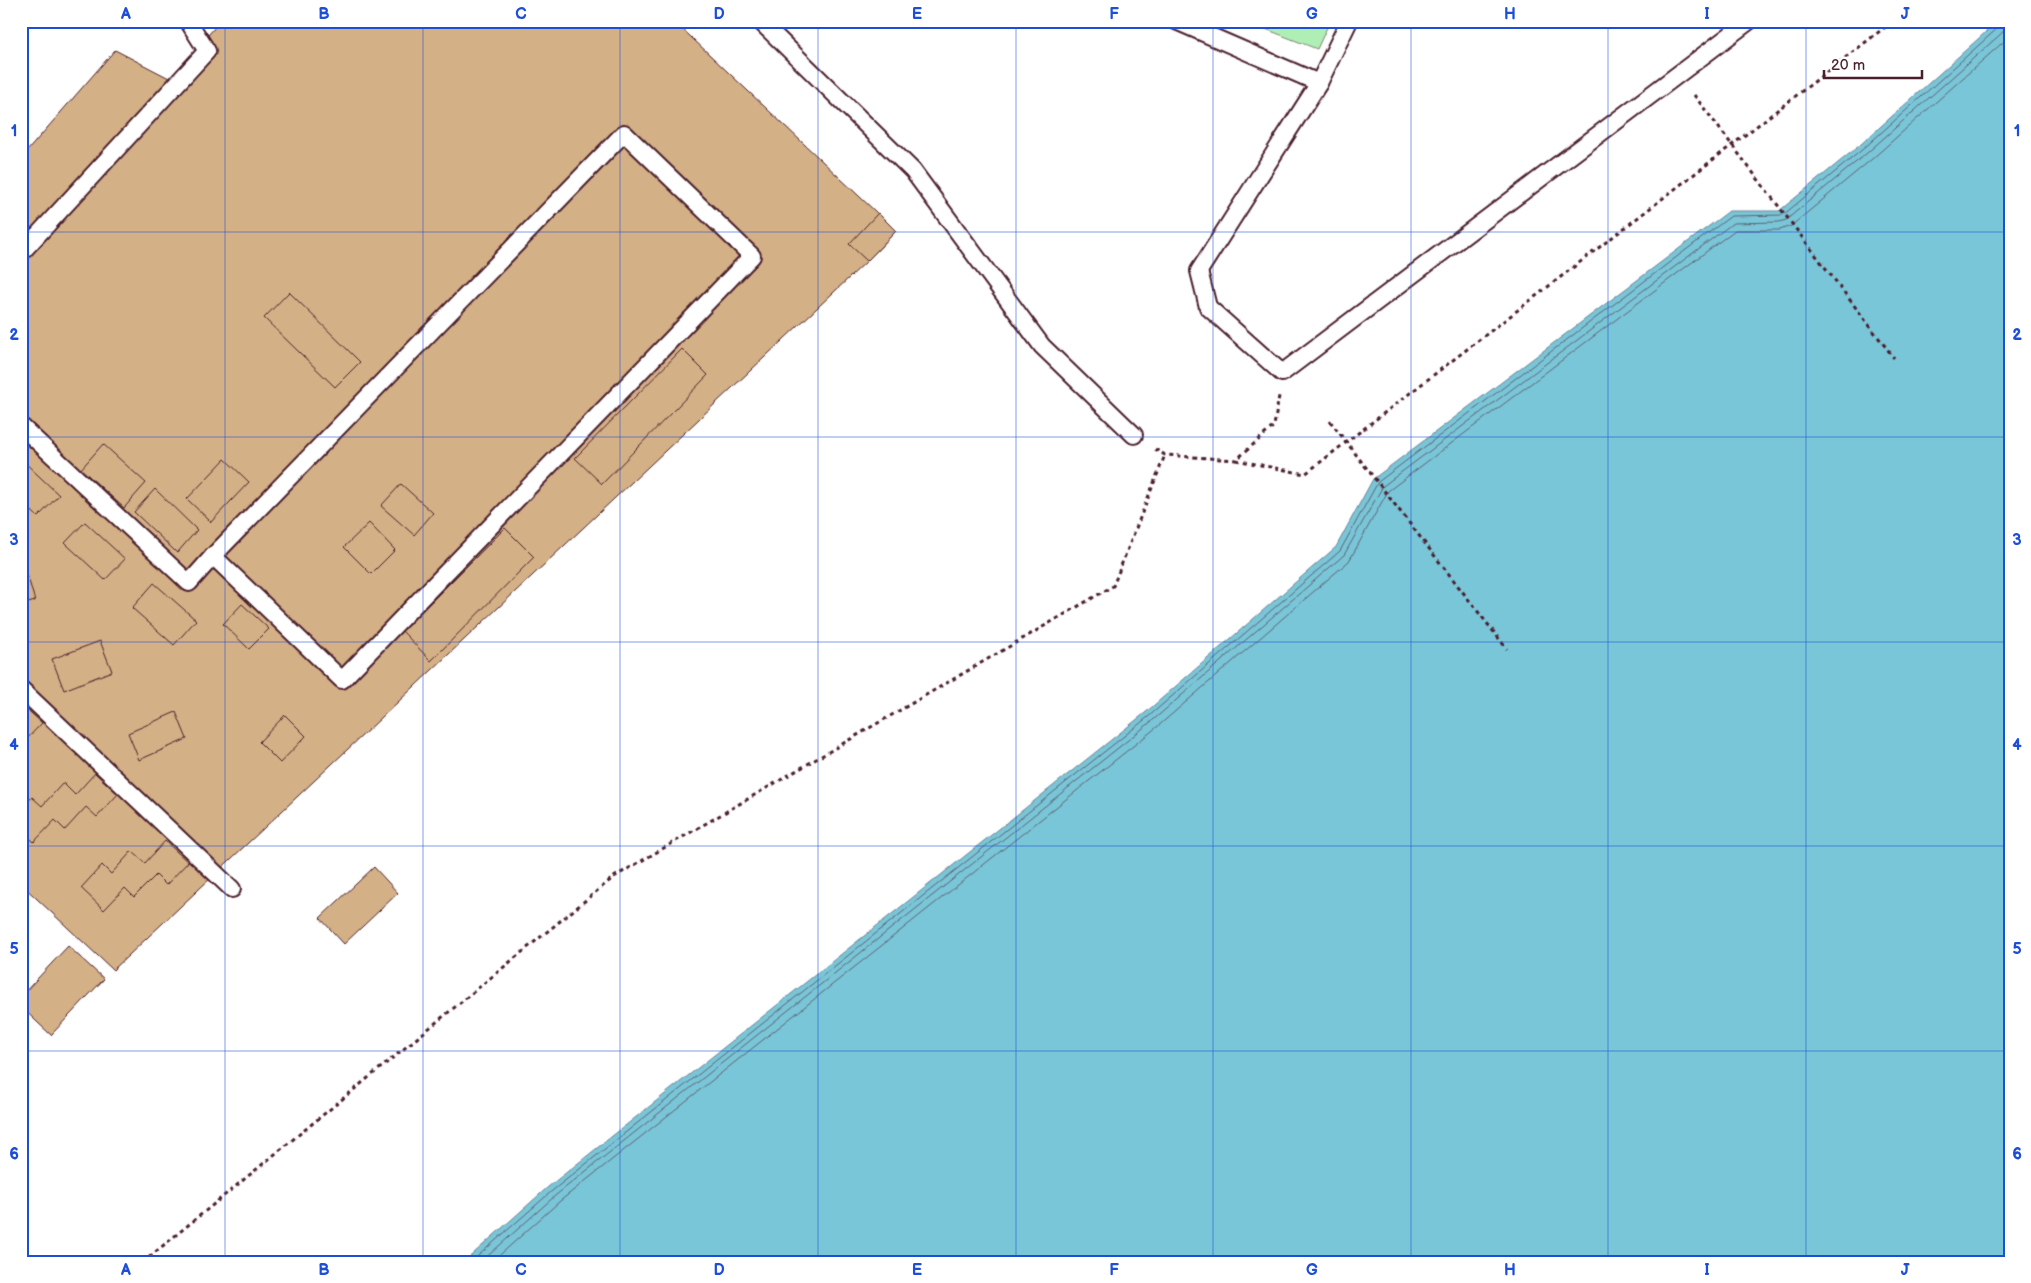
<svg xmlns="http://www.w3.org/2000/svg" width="2031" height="1283" viewBox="0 0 2031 1283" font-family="'Balsamiq Sans',sans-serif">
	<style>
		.green { fill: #afeeb5; stroke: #7c8670 }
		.water { fill: #79c6d8; stroke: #668393 }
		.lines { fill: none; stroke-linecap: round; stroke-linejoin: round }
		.shore { stroke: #5d6270; stroke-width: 1 }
		.building { fill: #d4b086; stroke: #4a1f2b }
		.lane-casing { stroke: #4a1f2b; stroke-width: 20 }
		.path { stroke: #4a1f2b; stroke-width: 3; stroke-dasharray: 4 4; stroke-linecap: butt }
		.lane { stroke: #fff; stroke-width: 16 }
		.grid { fill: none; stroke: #1d4ed8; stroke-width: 1; stroke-opacity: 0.55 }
		.neatline { fill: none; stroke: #1d4ed8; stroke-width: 2 }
		.grid-label { font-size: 16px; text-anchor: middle; font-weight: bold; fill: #1d4ed8 }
	</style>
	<rect width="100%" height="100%" fill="#fff"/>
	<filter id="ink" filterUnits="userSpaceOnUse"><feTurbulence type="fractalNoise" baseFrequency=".02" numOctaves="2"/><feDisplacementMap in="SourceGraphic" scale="10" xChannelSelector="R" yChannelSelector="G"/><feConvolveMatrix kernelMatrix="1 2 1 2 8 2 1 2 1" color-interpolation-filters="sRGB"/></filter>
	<g filter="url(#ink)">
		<!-- green -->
		<polygon class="green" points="1245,21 1330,21 1317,49"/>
		<!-- water -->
		<polygon class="water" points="1998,21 2010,21 2010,1262 464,1262 548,1187 1145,713 1336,547 1373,479 1729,211 1779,211 1860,145"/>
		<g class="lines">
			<!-- shore -->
			<g class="shore">
				<polyline points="471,1262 552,1191 1148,717 1340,551 1378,482 1731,216 1783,215 1863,149 1999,27 2001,21"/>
				<polyline points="481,1262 556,1195 1152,721 1344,555 1383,486 1733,223 1779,222 1786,220 1867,153 2003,32 2007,21"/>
				<polyline points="492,1262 560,1201 1157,727 1349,561 1388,491 1735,230 1780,230 1791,226 1872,159 2010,36"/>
			</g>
		</g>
		<!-- building -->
		<g class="building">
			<polygon points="220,21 674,21 896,231 867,261 113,970 21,884 21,158 115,50 171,79"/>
			<polygon points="878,213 896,231 867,261 849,244"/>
			<polygon points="289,292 360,362 335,387 264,318"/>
			<polygon points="682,349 708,375 602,484 575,458"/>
			<polygon points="103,444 146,483 124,508 81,469"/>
			<polygon points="21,459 59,495 38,517 21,501"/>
			<polygon points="225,459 249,482 211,522 187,499"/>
			<polygon points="401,484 433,513 414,535 381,506"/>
			<polygon points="155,489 197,530 177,553 134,512"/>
			<polygon points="85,522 125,559 105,580 65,543"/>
			<polygon points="369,523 395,550 371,574 344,547"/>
			<polygon points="505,528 534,557 431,661 402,631"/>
			<polygon points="27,574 35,601 21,605 21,576"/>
			<polygon points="154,583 196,620 174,645 132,608"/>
			<polygon points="242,604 269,629 249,649 223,624"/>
			<polygon points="100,641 112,671 64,690 52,659"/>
			<polygon points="21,704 42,723 21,745"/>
			<polygon points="176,712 187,739 139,760 128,733"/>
			<polygon points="285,715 306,736 280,763 259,742"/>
			<polygon points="95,773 118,794 97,817 86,807 65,830 55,820 34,842 21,830 21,809 32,797 42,806 63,783 75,795"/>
			<polygon points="165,841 188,862 166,885 156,875 134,897 125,888 104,910 81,888 102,865 111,874 132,851 145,863"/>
			<polygon points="374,867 398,893 344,944 320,918"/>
			<polygon points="68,946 104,979 51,1035 21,1007 21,996"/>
		</g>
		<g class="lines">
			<defs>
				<g id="lane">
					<polyline points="760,21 913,171 1042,346 1134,435"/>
					<polyline points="1176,21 1319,83"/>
					<polyline points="1349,21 1319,83 1199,271 1208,307 1282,373 1749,21"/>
					<polygon points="624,133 752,256 342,680 213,556"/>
					<polyline points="21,253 207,51 188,21"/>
					<polyline points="21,426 189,583 213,556"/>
					<polyline points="21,689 232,889"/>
				</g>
			</defs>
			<!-- lane casing -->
			<use href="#lane" class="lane-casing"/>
			<!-- path -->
			<g class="path">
				<polyline points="1694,95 1894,358"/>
				<polyline points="1330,421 1507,649"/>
				<polyline points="1155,449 1165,455 1236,460 1274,426 1279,396"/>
				<polyline points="1236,460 1305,474 1893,21"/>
				<polyline points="143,1262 614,877 1113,586 1165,455"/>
			</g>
			<!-- lane -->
			<use href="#lane" class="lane"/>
		</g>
	</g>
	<!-- grid -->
	<path class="grid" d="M 225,21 L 225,1262M 423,21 L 423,1262M 620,21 L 620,1262M 818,21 L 818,1262M 1016,21 L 1016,1262M 1213,21 L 1213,1262M 1411,21 L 1411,1262M 1608,21 L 1608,1262M 1806,21 L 1806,1262M 21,232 L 2010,232M 21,437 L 2010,437M 21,642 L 2010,642M 21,846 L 2010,846M 21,1051 L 2010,1051"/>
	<!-- margin -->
	<rect width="2031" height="1283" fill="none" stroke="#fff" stroke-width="55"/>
	<!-- scale -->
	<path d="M1824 70v8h98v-8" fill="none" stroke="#4a1f2b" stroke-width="2.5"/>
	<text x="1831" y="70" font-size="15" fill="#4a1f2b" stroke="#ffffff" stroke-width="4" paint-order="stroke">20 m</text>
	<rect x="28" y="28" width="1976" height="1228" class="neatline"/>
	<g class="grid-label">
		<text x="126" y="19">A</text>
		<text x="324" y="19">B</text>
		<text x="521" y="19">C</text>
		<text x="719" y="19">D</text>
		<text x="917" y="19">E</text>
		<text x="1114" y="19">F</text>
		<text x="1312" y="19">G</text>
		<text x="1510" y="19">H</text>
		<text x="1707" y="19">I</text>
		<text x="1905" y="19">J</text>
		<text x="14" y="136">1</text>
		<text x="2017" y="136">1</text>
		<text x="14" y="340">2</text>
		<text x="2017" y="340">2</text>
		<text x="14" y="545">3</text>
		<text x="2017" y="545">3</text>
		<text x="14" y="750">4</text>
		<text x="2017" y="750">4</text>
		<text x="14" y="954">5</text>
		<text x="2017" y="954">5</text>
		<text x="14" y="1159">6</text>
		<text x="2017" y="1159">6</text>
		<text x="126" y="1275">A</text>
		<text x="324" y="1275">B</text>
		<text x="521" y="1275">C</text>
		<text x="719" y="1275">D</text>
		<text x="917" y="1275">E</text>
		<text x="1114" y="1275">F</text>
		<text x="1312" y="1275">G</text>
		<text x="1510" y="1275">H</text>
		<text x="1707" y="1275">I</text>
		<text x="1905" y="1275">J</text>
	</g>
</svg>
